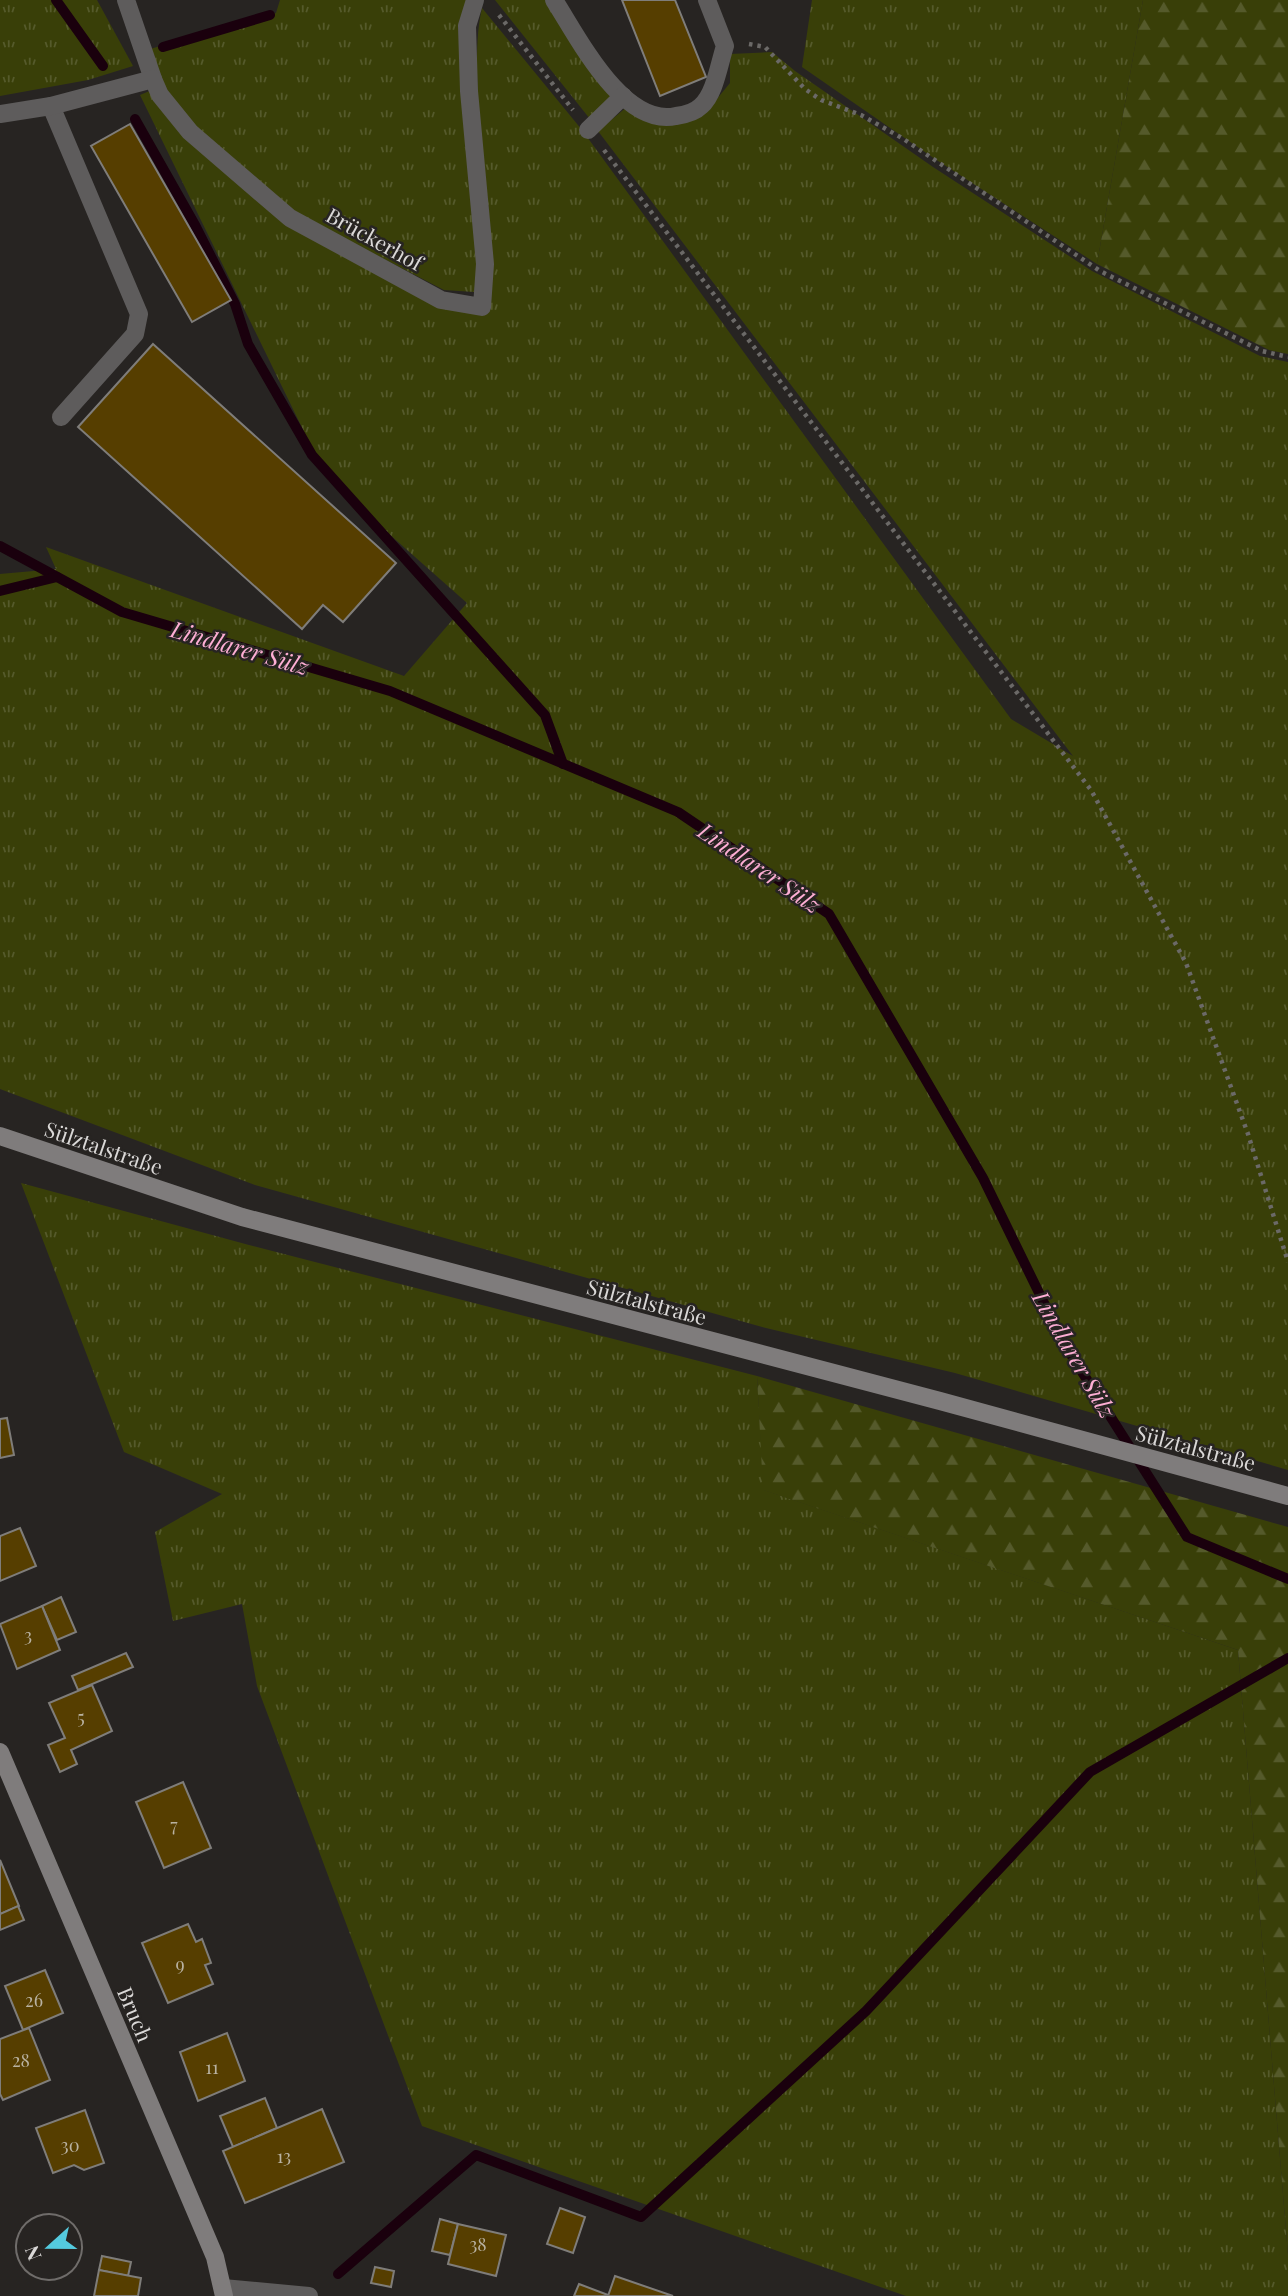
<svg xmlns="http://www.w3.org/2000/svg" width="1288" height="2296" viewBox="0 0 1288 2296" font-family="'Playfair Display',serif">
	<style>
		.grass { fill: url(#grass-tufts) }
		.forest { fill: url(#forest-firs) }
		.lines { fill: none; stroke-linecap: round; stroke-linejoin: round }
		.stream { stroke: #1a000d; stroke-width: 10 }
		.building { fill: #563e00; stroke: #7f7d7a; stroke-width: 2 }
		.path { stroke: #6b6967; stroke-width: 4.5; stroke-dasharray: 3.5 5; stroke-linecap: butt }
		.lane { stroke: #5e5c5c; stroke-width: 18 }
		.street { stroke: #5e5c5c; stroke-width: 18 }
		.secondary { stroke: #7f7c7c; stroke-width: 18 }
		.labels { text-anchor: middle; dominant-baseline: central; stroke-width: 5; stroke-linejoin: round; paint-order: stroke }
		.number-label { font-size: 18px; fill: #b9b2a1 }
		.street-label { font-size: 21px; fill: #dad8d7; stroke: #272422 }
		.water-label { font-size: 23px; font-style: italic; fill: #fdaed4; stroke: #272422 }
	</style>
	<defs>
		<pattern id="grass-tufts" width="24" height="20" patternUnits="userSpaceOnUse" patternTransform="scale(1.75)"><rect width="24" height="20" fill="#393f08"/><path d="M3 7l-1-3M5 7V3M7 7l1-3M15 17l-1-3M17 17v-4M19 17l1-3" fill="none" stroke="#555a2b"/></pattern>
		<pattern id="forest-firs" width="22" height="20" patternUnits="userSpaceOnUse" patternTransform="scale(1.75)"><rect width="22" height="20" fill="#393f08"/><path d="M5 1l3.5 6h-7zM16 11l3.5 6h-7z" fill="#555a2b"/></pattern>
	</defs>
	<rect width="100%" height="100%" fill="#272422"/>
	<!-- grass -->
	<g class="grass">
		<polygon points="0,0 97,0 133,66 88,80 0,96"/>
		<polygon points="280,0 470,0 480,263 474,292 444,290 293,212 196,131 166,94 150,49 276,13"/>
		<polygon points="495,0 552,0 624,99 594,124"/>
		<polygon points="812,0 1143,0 1097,264 935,159 802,67"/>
		<path d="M 482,8 L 582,130 L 1011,719 L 1073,756 L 598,131 L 628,106 L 707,111 L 730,83 L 730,54 L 772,52 L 795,71 L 933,167 L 1092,271 L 1260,356 L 1288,362 L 1288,1470 L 955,1373 L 766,1328 L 255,1185 L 0,1089 L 0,574 L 56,569 L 46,547 L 404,676 L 467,603 L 327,479 L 140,95 L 152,90 L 284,222 L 436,306 L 488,314 C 499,234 478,152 477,72 C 477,50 477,30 482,8 Z"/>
		<polygon points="21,1183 249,1245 757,1376 764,1490 1238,1650 1288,2255 1288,2296 906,2296 422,2126 257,1686 242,1604 173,1621 155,1532 222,1494 124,1452"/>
	</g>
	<!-- forest -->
	<g class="forest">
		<polygon points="1143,0 1288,0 1288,354 1269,350 1097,264"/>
		<polygon points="757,1376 1288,1527 1288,2255 1238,1650 763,1490"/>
	</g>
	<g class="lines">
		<!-- stream -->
		<g class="stream">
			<polyline points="56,0 103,66"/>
			<polyline points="163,47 270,15"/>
			<polyline points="135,119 195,225 235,304 248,344 312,455 545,715 563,764"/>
			<polyline points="0,546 122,612 390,691 678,812 829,914 983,1178 1063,1342 1187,1537 1288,1579"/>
			<polyline points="0,591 57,577"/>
			<polyline points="338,2274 476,2155 641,2217 866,2011 1090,1772 1288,1658"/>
		</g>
	</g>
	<!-- building -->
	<g class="building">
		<polygon points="622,0 675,0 706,77 660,96"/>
		<polygon points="130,124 231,300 192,322 91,146"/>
		<polygon points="153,344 396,563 343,622 323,605 302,629 78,427"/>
		<polygon points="7,1418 14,1455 0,1458 0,1419"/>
		<polygon points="20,1528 36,1566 0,1581 0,1536"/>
		<polygon points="61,1597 76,1632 57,1640 42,1606"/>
		<polygon points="42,1606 60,1650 17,1669 0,1624"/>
		<polygon points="126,1653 133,1667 78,1690 72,1676"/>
		<polygon points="92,1685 112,1731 71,1750 77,1764 60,1772 48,1745 65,1738 49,1703"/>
		<polygon points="183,1782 211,1848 164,1868 136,1802"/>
		<polygon points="0,1860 19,1906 0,1914"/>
		<polygon points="18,1906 24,1920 0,1930 0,1914"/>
		<polygon points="188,1924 196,1942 202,1939 211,1963 205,1965 213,1984 168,2003 142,1943"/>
		<polygon points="45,1970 63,2013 23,2030 5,1986"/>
		<polygon points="29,2028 50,2080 3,2100 0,2094 0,2039"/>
		<polygon points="227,2033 245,2081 198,2101 180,2052"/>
		<polygon points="265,2098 277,2128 233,2147 220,2116"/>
		<polygon points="322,2109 344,2162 245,2203 223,2151"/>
		<polygon points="85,2110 104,2163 84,2170 74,2165 53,2173 36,2128"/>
		<polygon points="560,2208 585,2217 573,2253 547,2244"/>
		<polygon points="440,2219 458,2224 450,2255 432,2251"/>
		<polygon points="458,2224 506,2235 496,2276 448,2264"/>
		<polygon points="102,2256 131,2262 128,2276 99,2270"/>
		<polygon points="375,2267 394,2271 391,2287 371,2283"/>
		<polygon points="99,2270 141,2278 138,2296 94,2296"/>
		<polygon points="615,2276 673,2296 608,2296"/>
		<polygon points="579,2284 608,2295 608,2296 574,2296"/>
	</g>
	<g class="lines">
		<!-- path -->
		<g class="path">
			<polyline points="499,15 573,110"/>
			<polyline points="749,44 765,47 805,89 821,100 861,115 902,138 1100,271 1262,351 1288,357"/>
			<polyline points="604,150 1091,790 1186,963 1248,1134 1288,1262"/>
		</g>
		<!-- lane -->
		<g class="lane">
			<polyline points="126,0 153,79"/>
			<path d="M 554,0 C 578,37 623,128 676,116 C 684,115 695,112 701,106 C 715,94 719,64 725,46 L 707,0"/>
			<polyline points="51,106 139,314 135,334 61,417"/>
			<polyline points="0,114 51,106 153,79 160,95 190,132 290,218 441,300 482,307 485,264 469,91 467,26 475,0"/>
			<polyline points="588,130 623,96"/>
		</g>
		<!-- street -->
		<polyline class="street" points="223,2288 309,2296"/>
		<!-- secondary -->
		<g class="secondary">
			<polyline points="0,1136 242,1217 940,1401 1288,1496"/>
			<polyline points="0,1752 215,2257 224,2296"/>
		</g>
	</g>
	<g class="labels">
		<!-- number labels -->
		<g class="number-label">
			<text x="28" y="1635">3</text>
			<text x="81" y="1717">5</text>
			<text x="174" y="1825">7</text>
			<text x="180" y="1964">9</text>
			<text x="34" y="2000">26</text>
			<text x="21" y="2060">28</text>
			<text x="212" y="2067">11</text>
			<text x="70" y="2145">30</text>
			<text x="284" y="2156">13</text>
			<text x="478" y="2244">38</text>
		</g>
		<!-- street labels -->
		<g class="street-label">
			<text transform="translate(375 238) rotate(29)">Brückerhof</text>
			<text transform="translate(104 1147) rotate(19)">Sülztalstraße</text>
			<text transform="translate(647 1301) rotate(15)">Sülztalstraße</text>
			<text transform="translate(1196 1447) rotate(15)">Sülztalstraße</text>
			<text transform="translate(136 2014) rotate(67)">Bruch</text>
		</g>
		<!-- water labels -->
		<g class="water-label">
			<text transform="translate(240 647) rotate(16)">Lindlarer Sülz</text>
			<text transform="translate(760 867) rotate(34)">Lindlarer Sülz</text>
			<text transform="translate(1075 1354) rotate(60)">Lindlarer Sülz</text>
		</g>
	</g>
	<!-- north arrow -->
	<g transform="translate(49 2247) rotate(249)"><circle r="33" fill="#272422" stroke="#6f6c6a" stroke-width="2"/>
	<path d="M0-5L12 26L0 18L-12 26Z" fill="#54cade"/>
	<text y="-10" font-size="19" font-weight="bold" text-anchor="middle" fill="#dad8d7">N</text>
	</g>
</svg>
